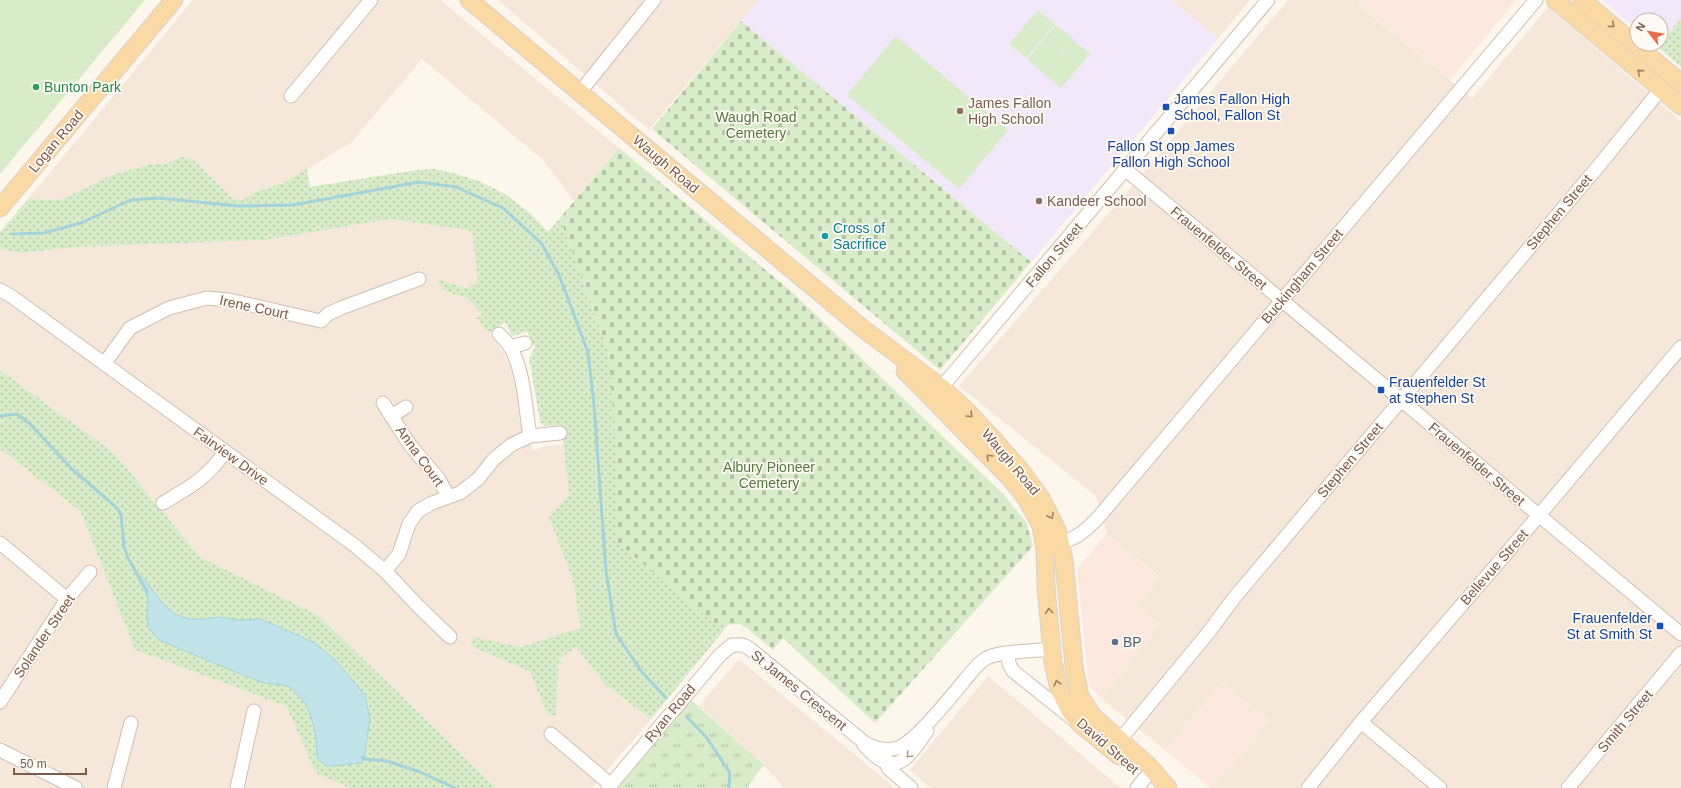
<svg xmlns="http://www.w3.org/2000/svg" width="1681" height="788" viewBox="0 0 1681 788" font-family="Helvetica,sans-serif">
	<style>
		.residential { fill: #f5e8da }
		.commercial { fill: #fde8e0 }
		.education { fill: #f3e8fa }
		.grass { fill: url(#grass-tufts) }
		.cemetery { fill: url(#cemetery-stones) }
		.park { fill: url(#park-dots) }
		.garden { fill: #d8ecc9 }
		.water { fill: #bfe3e8; stroke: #a5d3da }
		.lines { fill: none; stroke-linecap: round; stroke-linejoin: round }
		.stream { stroke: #a5d3da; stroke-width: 3 }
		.minor-casing { stroke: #d1beb0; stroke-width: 15 }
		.major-casing { stroke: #dad1cd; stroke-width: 19 }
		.minor { stroke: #fff; stroke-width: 13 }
		.major { stroke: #fbd9a5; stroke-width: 17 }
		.oneway { stroke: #a18267 }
		.oneway2 { stroke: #af9d94 }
		.leisure-dot { fill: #2e9e5b; stroke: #fffaf3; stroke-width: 1.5 }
		.transit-dot { fill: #1a4fb4; stroke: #fffaf3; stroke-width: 1.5 }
		.education-dot { fill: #8d6e63; stroke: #fffaf3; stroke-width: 1.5 }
		.culture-dot { fill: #0f9aa8; stroke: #fffaf3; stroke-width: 1.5 }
		.service-dot { fill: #5c6f8a; stroke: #fffaf3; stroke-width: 1.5 }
		.labels { text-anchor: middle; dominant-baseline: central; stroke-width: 3.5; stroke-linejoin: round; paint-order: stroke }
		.leisure-label { font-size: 14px; fill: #27864d; stroke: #fffaf3; text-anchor: start }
		.transit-label { font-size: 14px; fill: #164399; stroke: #fffaf3; text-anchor: start }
		.education-label { font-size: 14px; fill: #785e54; stroke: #fffaf3; text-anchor: start }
		.park-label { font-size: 14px; fill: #537a41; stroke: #fffaf3 }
		.street-label { font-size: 14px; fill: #7a5c4d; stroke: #fffaf3 }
		.culture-label { font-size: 14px; fill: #0d838f; stroke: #fffaf3; text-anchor: start }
		.service-label { font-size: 14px; fill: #4e5e75; stroke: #fffaf3; text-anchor: start }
	</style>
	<defs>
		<pattern id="grass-tufts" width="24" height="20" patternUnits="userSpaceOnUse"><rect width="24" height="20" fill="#d8ecc9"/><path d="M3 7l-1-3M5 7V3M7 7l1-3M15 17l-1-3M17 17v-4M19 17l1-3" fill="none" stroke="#b4c2a5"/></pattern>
		<pattern id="cemetery-stones" width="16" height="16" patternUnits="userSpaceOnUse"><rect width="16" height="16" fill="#d8ecc9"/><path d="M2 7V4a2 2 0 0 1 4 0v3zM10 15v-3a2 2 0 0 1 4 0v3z" fill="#b4c2a5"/></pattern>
		<pattern id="park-dots" width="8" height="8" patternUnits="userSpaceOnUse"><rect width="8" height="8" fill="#d8ecc9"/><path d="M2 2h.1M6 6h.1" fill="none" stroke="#b4c2a5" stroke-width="1.8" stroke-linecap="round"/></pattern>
	</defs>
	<rect width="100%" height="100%" fill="#fdf6ec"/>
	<!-- residential -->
	<g class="residential">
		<polygon points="193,0 440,0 619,148 574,201 543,160 422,59 351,143 285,182 255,192 242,200 232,198 182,157 166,164 152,164 112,175 61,200 28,199"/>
		<polygon points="498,0 758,0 649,130"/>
		<polygon points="1172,0 1250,0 1218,39"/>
		<polygon points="1288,0 1362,0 1359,5 1472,98 1548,7 1681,121 1681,788 1213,788 1268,722 1222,682 1165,750 1102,699 1160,624 1137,605 1160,577 1107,534 1096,496 959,386 1129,190"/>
		<polygon points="390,219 472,231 479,281 467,288 438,279 443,291 467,298 482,314 477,318 503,352 512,370 523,425 533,451 545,446 563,445 569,495 549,517 574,584 580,628 523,648 471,646 530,672 556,715 559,659 576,647 605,685 651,719 592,788 496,788 318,615 200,557 114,453 0,370 0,249 21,253 78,247 265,240"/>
		<polygon points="0,449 80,511 135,650 286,706 316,772 350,788 0,788"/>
		<polygon points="739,659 895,788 784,788 764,765 699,706"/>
		<polygon points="988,676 1121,788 931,788 910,770"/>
	</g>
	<!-- commercial -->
	<g class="commercial">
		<polygon points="1362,0 1516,0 1450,80 1359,4"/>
		<polygon points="1107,534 1160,578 1137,605 1160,624 1102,699 1089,686 1077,569"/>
		<polygon points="1222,682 1269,721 1213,788 1211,788 1165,750"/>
	</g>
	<!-- education -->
	<g class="education">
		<polygon points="758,0 1172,0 1218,39 1031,262 741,21"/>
		<polygon points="1602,0 1681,0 1681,18 1661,43 1661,20 1637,20 1637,29"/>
	</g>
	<!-- grass -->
	<polygon class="grass" points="691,700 764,765 748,786 750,788 618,788"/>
	<!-- cemetery -->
	<g class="cemetery">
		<polygon points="741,21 1031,262 940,370 652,129"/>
		<polygon points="619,148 793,293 1004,495 1026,522 1033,546 875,723 783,638 773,650 747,628 740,624 716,625 618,543 609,354 560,218"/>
	</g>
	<!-- park -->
	<g class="park">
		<polygon points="1681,18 1681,67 1658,47"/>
		<polygon points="182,157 192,159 232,198 242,200 255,192 283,183 307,169 310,187 416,170 434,169 453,173 479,181 505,194 531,214 548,232 560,218 609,354 615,439 618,543 716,625 729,624 651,719 605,685 576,647 559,659 556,715 548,716 530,672 471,646 474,637 521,647 580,628 574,584 549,517 569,495 561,425 544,426 540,421 529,358 535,347 527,332 512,336 505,322 489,334 477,318 482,314 467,298 443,291 437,279 467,288 478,281 472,231 390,219 265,240 78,247 21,253 0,249 0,232 28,199 61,200 112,175 152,164 166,164"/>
		<polygon points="0,370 114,453 200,557 318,615 496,788 350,788 316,773 286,706 135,650 80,511 0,449"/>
	</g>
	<!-- garden -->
	<g class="garden">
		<polygon points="0,0 145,0 0,174"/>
		<polygon points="1038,10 1055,24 1026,58 1009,44"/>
		<polygon points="1056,25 1073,39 1044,74 1027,59"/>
		<polygon points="896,36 1008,130 959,189 847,95"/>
		<polygon points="1073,40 1090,54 1061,88 1044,74"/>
	</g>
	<!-- water -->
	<polygon class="water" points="137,573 145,580 163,604 175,614 189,619 205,619 219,617 240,620 261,619 315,643 336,661 365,695 370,719 364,759 361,763 334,766 326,766 320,761 317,758 316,737 311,716 306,705 294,690 285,685 264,683 243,675 159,640 148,627 147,616 148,600 144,585"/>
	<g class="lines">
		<!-- stream -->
		<g class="stream">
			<polyline points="12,234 44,233 81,223 131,200 159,198 238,206 293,205 419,182 456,187 503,208 541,243 559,275 588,352 594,405 606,571 616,634 642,672 666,698"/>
			<polyline points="0,416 17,414 30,424 72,469 117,508 121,515 124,546 128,558 147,592"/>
			<polyline points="687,717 707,738 730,773 729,788"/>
			<polyline points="362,757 364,759 387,761 420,772 455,788"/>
		</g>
		<defs>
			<g id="minor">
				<polyline points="580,92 654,0"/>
				<polyline points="291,96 371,0"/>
				<polyline points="1126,170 1681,634"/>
				<polyline points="0,290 11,296 354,545 385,571 418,606 450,637"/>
				<path d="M 499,334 C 503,338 508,343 511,348 C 525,375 525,407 530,436"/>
				<polyline points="510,347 525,343"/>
				<polyline points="104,364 130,328 169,308 207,298 229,300 321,321 328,314 341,308 419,279"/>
				<polyline points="935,395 1268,0"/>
				<polyline points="383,403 410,445 438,478 448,496"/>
				<polyline points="391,416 406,407"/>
				<path d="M 163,503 C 190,487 207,478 225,452"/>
				<polyline points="0,543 67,599"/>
				<path d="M 1061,543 C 1077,538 1086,530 1097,519 L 1536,0"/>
				<polyline points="385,571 399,554 409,524 418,511 432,503 460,493 478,479 494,459 511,445 530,436 560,433"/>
				<polyline points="1008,654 1009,664 1013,671 1074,720"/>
				<polyline points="0,702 67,599 90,572"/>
				<polyline points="1361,722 1440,788"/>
				<polyline points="551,734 611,785"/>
				<polyline points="1119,741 1208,633 1234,598 1601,163 1661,89"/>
				<path d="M 864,745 C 895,779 906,761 927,731"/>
				<polyline points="0,750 76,788"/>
				<polyline points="886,759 888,768 911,788"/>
				<polyline points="114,788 131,723"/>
				<polyline points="237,788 254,711"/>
				<path d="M 608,788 L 720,655 L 732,645 L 743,645 L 750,649 L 865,743 C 876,749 888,752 900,747 C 917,739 951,697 964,681 C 971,673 977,664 985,659 C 997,651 1037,651 1052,649"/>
				<polyline points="1137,788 1145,778"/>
				<polyline points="1308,788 1361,722 1535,520 1681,347"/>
				<polyline points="1568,788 1681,653"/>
			</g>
			<g id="major">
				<polyline points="469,0 862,328 942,388 967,411 995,441 1022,472 1041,498 1058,532 1064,560 1074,666 1080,696 1092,715 1149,766 1168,788"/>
				<polyline points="1555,0 1681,106"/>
				<polyline points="1582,0 1681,83"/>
				<polyline points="0,208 174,0"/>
				<polyline points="905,371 1009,477 1026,498 1041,526 1045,550 1046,587 1053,662 1059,689 1070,711 1080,724 1119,756"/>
			</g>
		</defs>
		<!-- minor casing -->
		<use href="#minor" class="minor-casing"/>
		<!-- major casing -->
		<use href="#major" class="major-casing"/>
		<!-- minor -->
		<use href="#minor" class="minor"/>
		<!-- major -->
		<use href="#major" class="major"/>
	</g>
	<!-- one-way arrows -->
	<defs><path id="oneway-chevron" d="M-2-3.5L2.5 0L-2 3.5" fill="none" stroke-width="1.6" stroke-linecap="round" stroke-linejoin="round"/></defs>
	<g class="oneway">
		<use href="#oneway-chevron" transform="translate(1612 25) rotate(40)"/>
		<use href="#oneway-chevron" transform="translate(1640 72) rotate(-140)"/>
		<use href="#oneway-chevron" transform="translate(970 415) rotate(46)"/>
		<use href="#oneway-chevron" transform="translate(989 457) rotate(-135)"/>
		<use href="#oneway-chevron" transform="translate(1051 516) rotate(61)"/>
		<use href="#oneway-chevron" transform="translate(1049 611) rotate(-95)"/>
		<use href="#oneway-chevron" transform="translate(1057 683) rotate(-105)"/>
	</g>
	<use class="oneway2" href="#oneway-chevron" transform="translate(909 755) rotate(133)"/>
	<!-- markers -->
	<circle class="leisure-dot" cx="36" cy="87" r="4"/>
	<g class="transit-dot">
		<rect x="1162" y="103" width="8" height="8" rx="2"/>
		<rect x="1167" y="127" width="8" height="8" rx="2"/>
		<rect x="1377" y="386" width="8" height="8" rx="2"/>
		<rect x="1656" y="622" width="8" height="8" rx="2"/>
	</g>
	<g class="education-dot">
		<circle cx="960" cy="111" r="4"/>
		<circle cx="1039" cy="201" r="4"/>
	</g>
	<circle class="culture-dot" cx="825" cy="236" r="4"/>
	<circle class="service-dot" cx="1115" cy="642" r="4"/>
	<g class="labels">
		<!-- leisure labels -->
		<g class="leisure-label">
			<text x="44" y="87">Bunton Park</text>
		</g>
		<!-- transit labels -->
		<g class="transit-label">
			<text x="1174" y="99">James Fallon High<tspan x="1174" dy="16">School, Fallon St</tspan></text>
			<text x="1171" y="146" text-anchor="middle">Fallon St opp James<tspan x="1171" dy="16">Fallon High School</tspan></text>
			<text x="1389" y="382">Frauenfelder St<tspan x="1389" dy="16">at Stephen St</tspan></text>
			<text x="1652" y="618" text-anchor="end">Frauenfelder<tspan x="1652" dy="16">St at Smith St</tspan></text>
		</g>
		<!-- education labels -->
		<g class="education-label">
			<text x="968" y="103">James Fallon<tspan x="968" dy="16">High School</tspan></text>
			<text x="1047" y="201">Kandeer School</text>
		</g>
		<!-- park labels -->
		<g class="park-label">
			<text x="756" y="117">Waugh Road<tspan x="756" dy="16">Cemetery</tspan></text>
			<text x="769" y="467">Albury Pioneer<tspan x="769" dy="16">Cemetery</tspan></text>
		</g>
		<!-- street labels -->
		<g class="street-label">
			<text transform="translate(56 141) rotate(-50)">Logan Road</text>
			<text transform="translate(666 164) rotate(40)">Waugh Road</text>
			<text transform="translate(1559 212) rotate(-50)">Stephen Street</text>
			<text transform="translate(1219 248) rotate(40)">Frauenfelder Street</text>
			<text transform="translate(1054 255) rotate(-50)">Fallon Street</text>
			<text transform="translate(1302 276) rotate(-50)">Buckingham Street</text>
			<text transform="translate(254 307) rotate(12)">Irene Court</text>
			<text transform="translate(231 456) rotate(36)">Fairview Drive</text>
			<text transform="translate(420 456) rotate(54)">Anna Court</text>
			<text transform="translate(1350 460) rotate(-50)">Stephen Street</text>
			<text transform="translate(1011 462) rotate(50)">Waugh Road</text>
			<text transform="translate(1477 464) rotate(40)">Frauenfelder Street</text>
			<text transform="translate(1494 567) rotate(-49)">Bellevue Street</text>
			<text transform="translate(44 636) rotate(-56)">Solander Street</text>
			<text transform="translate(799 690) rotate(39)">St James Crescent</text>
			<text transform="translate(670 713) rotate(-50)">Ryan Road</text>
			<text transform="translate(1625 721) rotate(-50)">Smith Street</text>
			<text transform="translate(1108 746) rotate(41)">David Street</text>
		</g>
		<!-- culture labels -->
		<g class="culture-label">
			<text x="833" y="228">Cross of<tspan x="833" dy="16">Sacrifice</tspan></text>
		</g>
		<!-- service labels -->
		<g class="service-label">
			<text x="1123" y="642">BP</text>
		</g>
	</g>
	<!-- north arrow -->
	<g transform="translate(1649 32) rotate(301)"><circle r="19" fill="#fffaf3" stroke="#cabbb1"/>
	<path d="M0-3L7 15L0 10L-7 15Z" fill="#e76f51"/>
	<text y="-6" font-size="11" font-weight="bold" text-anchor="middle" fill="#7a5c4d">N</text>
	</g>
	<!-- scale -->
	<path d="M14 768v6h72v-6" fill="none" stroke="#7a5c4d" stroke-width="2"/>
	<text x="20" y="768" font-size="12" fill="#7a5c4d" stroke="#fffaf3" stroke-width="3" paint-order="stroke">50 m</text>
</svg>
